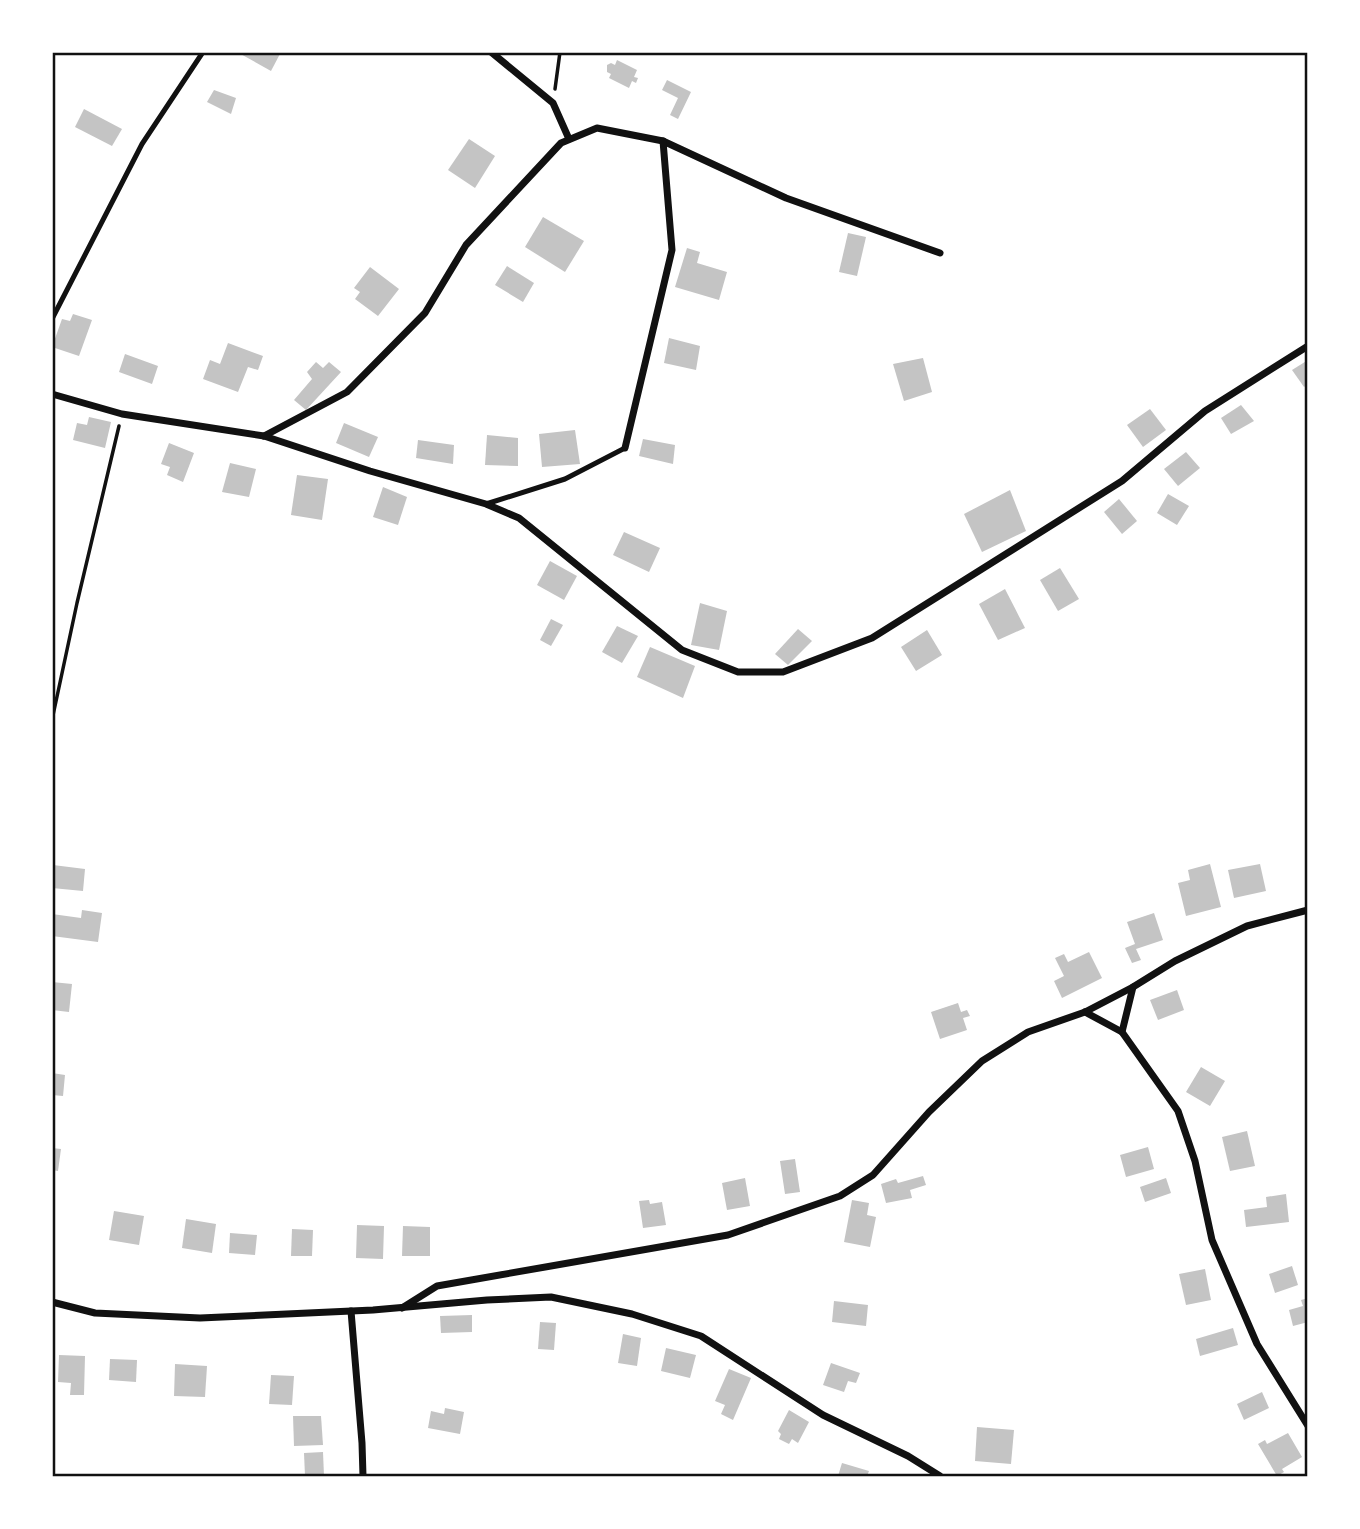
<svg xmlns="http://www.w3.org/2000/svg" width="1360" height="1529" viewBox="0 0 1360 1529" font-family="'PT Sans Narrow',sans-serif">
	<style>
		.building { fill: #c4c4c4 }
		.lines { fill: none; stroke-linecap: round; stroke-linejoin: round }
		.path { stroke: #111; stroke-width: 3.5 }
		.service { stroke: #111; stroke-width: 5 }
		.minor { stroke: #111; stroke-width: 7 }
		.neatline { fill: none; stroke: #111; stroke-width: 2.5 }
	</style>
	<rect width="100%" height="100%" fill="#fff"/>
	<!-- building -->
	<g class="building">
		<polygon points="237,52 281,52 271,71"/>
		<polygon points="617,60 637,70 634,77 638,78 636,83 632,81 629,88 609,78 611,74 607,72 607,65 611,63 615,65"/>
		<polygon points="667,80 691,92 678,119 670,115 678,98 662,90"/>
		<polygon points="214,90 236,98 231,114 207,102"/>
		<polygon points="84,109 122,129 112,146 75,127"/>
		<polygon points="469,139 495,156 475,188 448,170"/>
		<polygon points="543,217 584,241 565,272 525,247"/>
		<polygon points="848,233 866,237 857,276 839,272"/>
		<polygon points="687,248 700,252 697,263 727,272 719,300 675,287"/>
		<polygon points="507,266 534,283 523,302 495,285"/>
		<polygon points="370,267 399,289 378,316 355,299 360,292 354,288"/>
		<polygon points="73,314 92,320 79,356 52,347 62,319 70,321"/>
		<polygon points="669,338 700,346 696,370 664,363"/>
		<polygon points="228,343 263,356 258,370 248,367 238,392 203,379 210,360 220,364"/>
		<polygon points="125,354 158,366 152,384 119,372"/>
		<polygon points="923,358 932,392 904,401 893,364"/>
		<polygon points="1308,360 1308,384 1304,387 1292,370"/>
		<polygon points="316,362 323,368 329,362 341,372 306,410 294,400 312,379 307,372"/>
		<polygon points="1241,405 1254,421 1231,434 1221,418"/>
		<polygon points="1150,409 1166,430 1143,447 1127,425"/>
		<polygon points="89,417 111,422 105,448 73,440 77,423 87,425"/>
		<polygon points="344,423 378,437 369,457 336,443"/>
		<polygon points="575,430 580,464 542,467 539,434"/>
		<polygon points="487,435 518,438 518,466 485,465"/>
		<polygon points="643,439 675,445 673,464 639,456"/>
		<polygon points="418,440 454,445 453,464 416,458"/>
		<polygon points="169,443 194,453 183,482 167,475 170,467 161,464"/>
		<polygon points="1186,452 1200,468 1178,486 1164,469"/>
		<polygon points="230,463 256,469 249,497 222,492"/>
		<polygon points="297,475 328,479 322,520 291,515"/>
		<polygon points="383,487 407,497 398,525 373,517"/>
		<polygon points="1010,490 1026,531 982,552 964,514"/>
		<polygon points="1168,494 1189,506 1177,525 1157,513"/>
		<polygon points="1119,499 1137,521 1122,534 1104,512"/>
		<polygon points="624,532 660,548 649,572 613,555"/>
		<polygon points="550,561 577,576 564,600 537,585"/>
		<polygon points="1060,568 1079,599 1058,611 1040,580"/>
		<polygon points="1005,589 1025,628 998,640 979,604"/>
		<polygon points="700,603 727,611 719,650 691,645"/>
		<polygon points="551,619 563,625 551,646 540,640"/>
		<polygon points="617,626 638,636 622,663 602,652"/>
		<polygon points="798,629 812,641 788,665 775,654"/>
		<polygon points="927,630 942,655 916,671 901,647"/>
		<polygon points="650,647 695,666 683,698 637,677"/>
		<polygon points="1210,864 1221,907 1186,916 1178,883 1190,880 1188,870"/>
		<polygon points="1260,864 1266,891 1234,898 1228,870"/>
		<polygon points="53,865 85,869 83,891 52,888"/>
		<polygon points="82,910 102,913 98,942 52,936 52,914 81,918"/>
		<polygon points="1154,913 1163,940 1136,949 1141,960 1132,963 1125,948 1135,944 1127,922"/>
		<polygon points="1089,952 1102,978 1062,998 1054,981 1064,976 1055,958 1064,954 1068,962"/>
		<polygon points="52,982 72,984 69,1012 52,1010"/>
		<polygon points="1177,990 1184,1010 1158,1020 1150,1000"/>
		<polygon points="958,1003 961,1012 967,1010 970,1016 963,1018 967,1030 940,1039 931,1012"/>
		<polygon points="1201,1067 1225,1081 1210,1106 1186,1092"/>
		<polygon points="52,1073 65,1075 63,1096 52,1095"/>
		<polygon points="1247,1131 1255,1166 1230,1171 1222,1137"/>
		<polygon points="1148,1147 1154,1169 1126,1177 1120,1155"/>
		<polygon points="52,1148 61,1149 58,1171 52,1170"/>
		<polygon points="795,1159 800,1192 785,1194 780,1161"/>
		<polygon points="923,1176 926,1185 910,1190 912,1198 886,1203 881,1184 896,1179 898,1183"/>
		<polygon points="745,1178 750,1206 727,1210 722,1183"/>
		<polygon points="1166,1178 1171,1193 1145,1202 1140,1187"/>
		<polygon points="1286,1194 1289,1222 1246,1227 1244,1210 1267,1207 1266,1197"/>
		<polygon points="649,1200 650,1204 662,1202 666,1225 643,1228 639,1201"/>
		<polygon points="852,1200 869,1203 867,1215 876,1217 870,1247 844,1242"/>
		<polygon points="114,1211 144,1216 139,1245 109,1240"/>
		<polygon points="186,1219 216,1224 212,1253 182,1248"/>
		<polygon points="357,1225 384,1226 383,1259 356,1258"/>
		<polygon points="403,1226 430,1227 430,1256 402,1256"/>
		<polygon points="292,1229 313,1230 312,1256 291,1256"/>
		<polygon points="230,1233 257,1235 255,1255 229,1253"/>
		<polygon points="1292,1266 1298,1285 1275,1293 1269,1274"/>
		<polygon points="1205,1269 1211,1300 1186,1305 1179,1274"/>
		<polygon points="1308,1298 1308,1322 1293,1326 1289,1310 1303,1306 1301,1300"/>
		<polygon points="834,1301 868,1305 866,1326 832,1322"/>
		<polygon points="472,1315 472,1332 441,1333 440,1316"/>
		<polygon points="540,1322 556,1323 554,1350 538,1349"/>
		<polygon points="1233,1328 1238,1345 1200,1356 1196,1339"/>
		<polygon points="623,1334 641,1338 637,1366 618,1363"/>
		<polygon points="666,1348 696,1355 690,1378 661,1371"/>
		<polygon points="59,1355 85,1356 84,1395 70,1395 71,1383 58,1382"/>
		<polygon points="110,1359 137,1360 136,1382 109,1380"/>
		<polygon points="831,1363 860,1373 856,1383 848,1381 844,1392 823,1385"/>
		<polygon points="175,1364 207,1366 205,1397 174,1396"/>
		<polygon points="729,1369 751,1378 733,1420 721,1414 725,1405 715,1401"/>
		<polygon points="271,1375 294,1376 292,1405 269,1404"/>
		<polygon points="1262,1392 1269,1408 1244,1420 1237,1404"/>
		<polygon points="445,1408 464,1412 460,1434 428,1428 431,1411 444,1414"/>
		<polygon points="789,1410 809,1422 798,1443 792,1439 789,1444 779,1439 781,1434 778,1431"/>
		<polygon points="293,1416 321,1416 323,1445 294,1446"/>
		<polygon points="977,1427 1014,1430 1011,1464 975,1461"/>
		<polygon points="1288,1433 1302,1457 1282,1469 1284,1472 1277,1476 1258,1444 1265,1440 1267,1444"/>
		<polygon points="323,1452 324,1476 305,1476 304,1453"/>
		<polygon points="842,1463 869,1471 867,1476 838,1476"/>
	</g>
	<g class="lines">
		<!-- path -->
		<g class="path">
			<polyline points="555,89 560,52"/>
			<polyline points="52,720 77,603 119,426"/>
		</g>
		<!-- service -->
		<g class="service">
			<polyline points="52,319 142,144 203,52"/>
			<polyline points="486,504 565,479 625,448"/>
		</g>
		<!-- minor -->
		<g class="minor">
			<polyline points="491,52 553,103 569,139"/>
			<polyline points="52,394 122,414 264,436 370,471 486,504 519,518 682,650 738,672 783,672 872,638 1122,481 1205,411 1308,346"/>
			<polyline points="264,436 347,392 425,313 466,245 561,143 597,128 663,141 786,198 940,253"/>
			<polyline points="625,448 672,250 663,141"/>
			<polyline points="1133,987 1122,1032 1178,1111 1195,1161 1212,1240 1257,1344 1308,1426"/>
			<polyline points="1085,1012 1122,1032"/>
			<polyline points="52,1302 95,1313 200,1318 373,1310 487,1300 551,1297 632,1314 701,1336 823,1415 908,1456 940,1476"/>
			<polyline points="402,1308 437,1286 728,1235 840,1196 873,1175 929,1112 982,1061 1028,1032 1085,1012 1133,987 1175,961 1247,926 1308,910"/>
			<polyline points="351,1311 362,1443 363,1476"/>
		</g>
	</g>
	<!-- border -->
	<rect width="1360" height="1529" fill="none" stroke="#ffffff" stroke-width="108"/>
	<rect x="54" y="54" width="1252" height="1421" class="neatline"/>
</svg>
